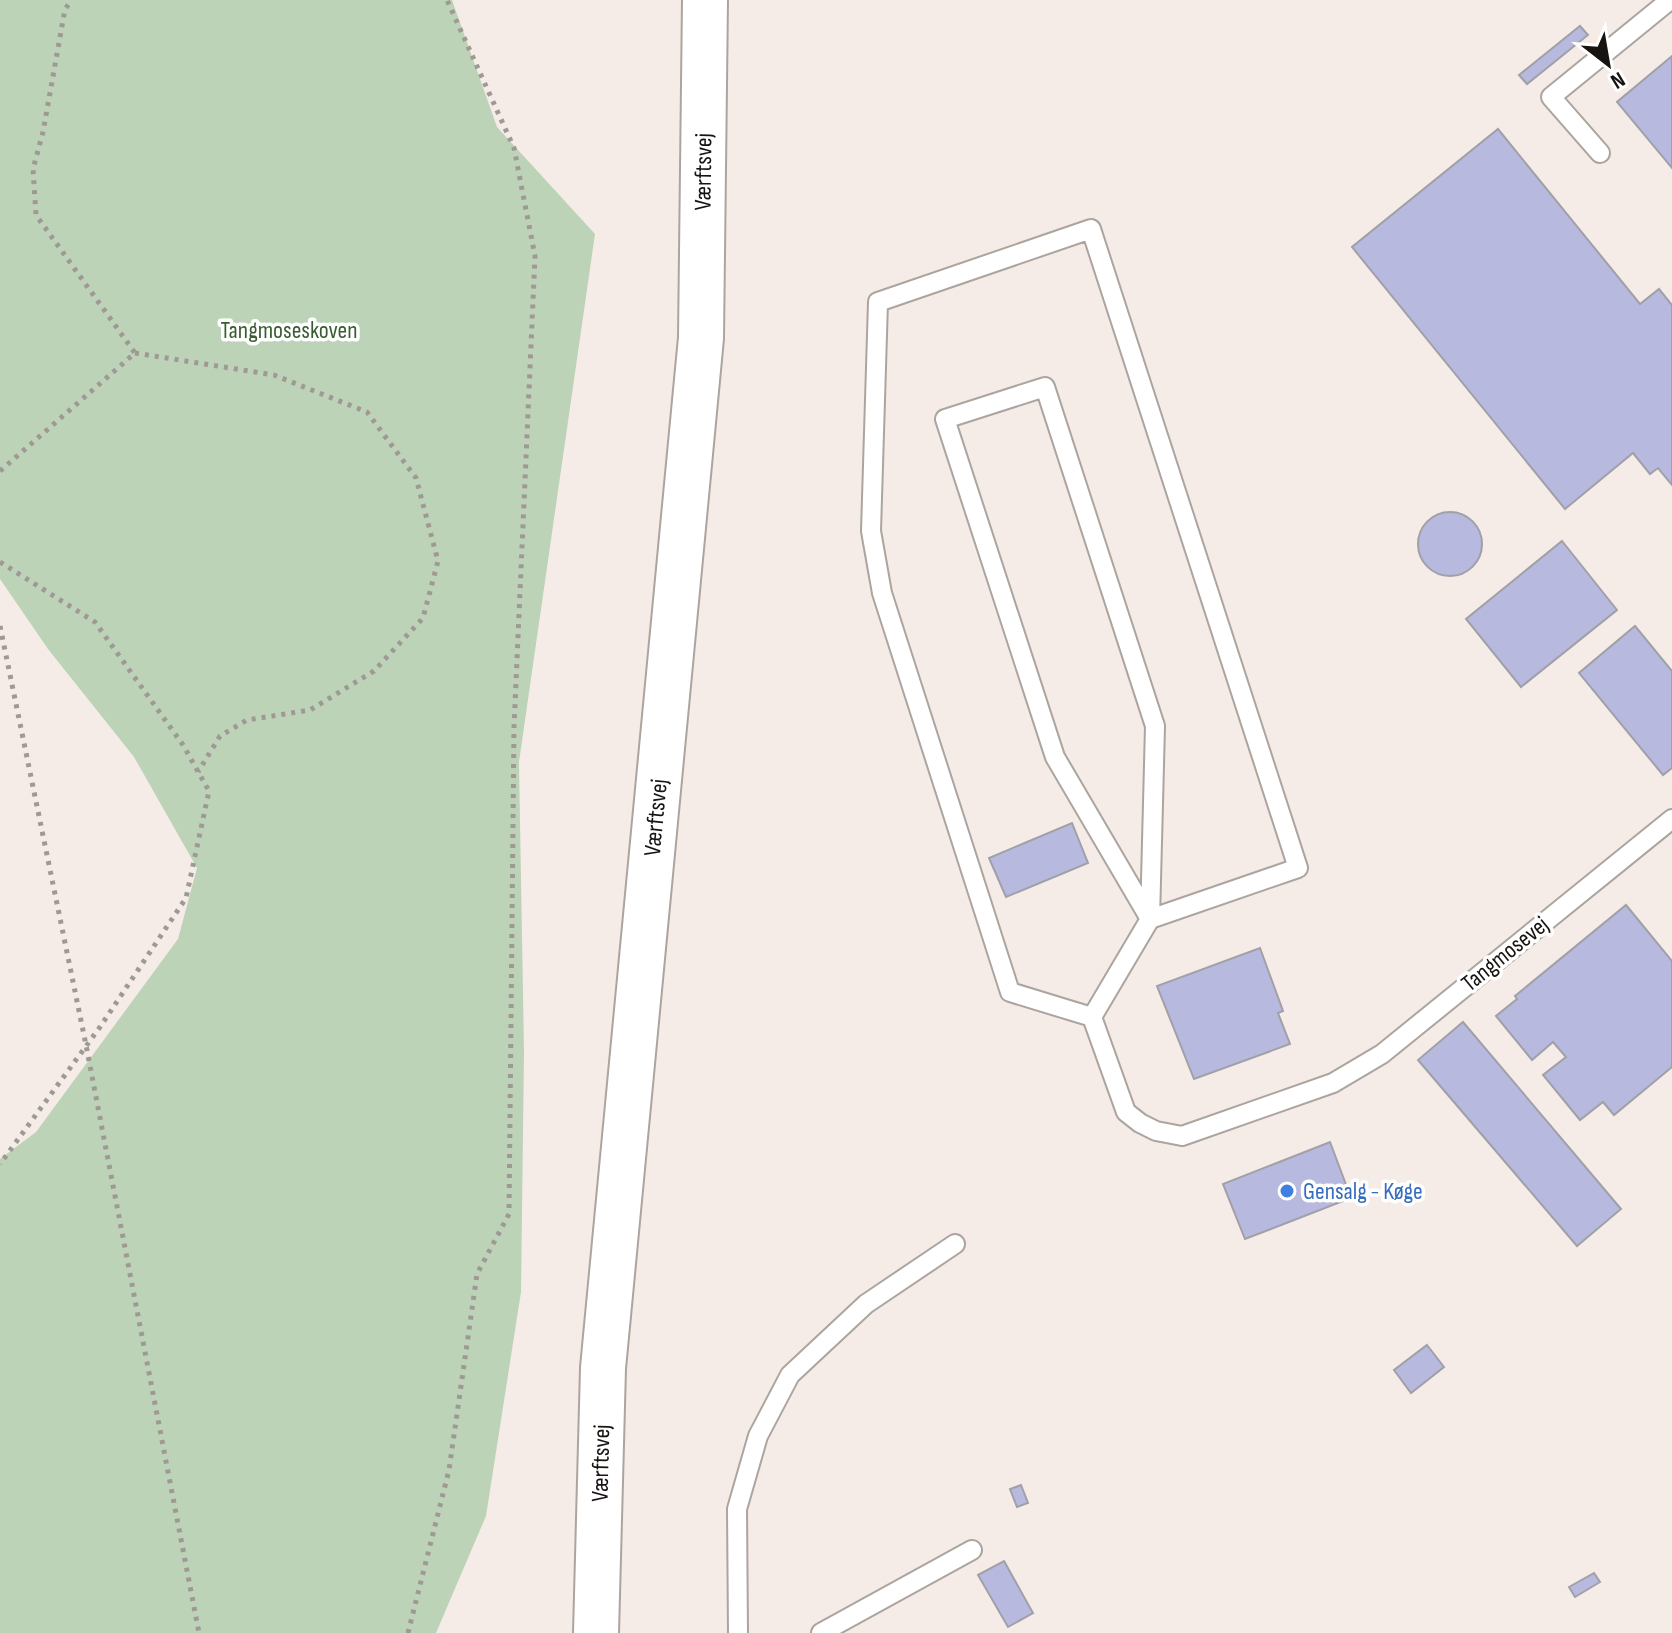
<svg xmlns="http://www.w3.org/2000/svg" width="1672" height="1633" viewBox="0 0 1672 1633" font-family="'Sofia Sans Condensed',sans-serif">
	<style>
		.green { fill: #bdd3b8 }
		.building { fill: #b8b9de; stroke: #a0a0a8; stroke-width: 2 }
		.lines { fill: none; stroke-linecap: round; stroke-linejoin: round }
		.service-casing { stroke: #aca49f; stroke-width: 22 }
		.tertiary-casing { stroke: #aca49f; stroke-width: 48 }
		.path { stroke: #9f9995; stroke-width: 5; stroke-dasharray: 4 6; stroke-linecap: butt }
		.service { stroke: #fff; stroke-width: 18 }
		.tertiary { stroke: #fff; stroke-width: 44 }
		.shop-dot { fill: #3f7fe0; stroke: #fff; stroke-width: 3 }
		.labels { text-anchor: middle; dominant-baseline: central; stroke-width: 7; stroke-linejoin: round; paint-order: stroke }
		.street-label { font-size: 24px; fill: #161311; stroke: #fff }
		.park-label { font-size: 24px; fill: #395c30; stroke: #fff }
		.shop-label { font-size: 24px; fill: #366cbe; stroke: #fff; text-anchor: start }
	</style>
	<rect width="100%" height="100%" fill="#f5ece7"/>
	<!-- green -->
	<polygon class="green" points="0,0 452,0 497,127 595,234 519,762 524,1052 521,1292 486,1516 436,1633 0,1633 0,1159 36,1132 178,939 197,868 134,757 48,649 0,579"/>
	<!-- building -->
	<g class="building">
		<polygon points="1580,26 1588,35 1527,84 1519,75"/>
		<polygon points="1672,56 1672,168 1617,102"/>
		<polygon points="1498,129 1640,304 1659,289 1672,305 1672,485 1658,468 1650,474 1633,453 1565,509 1352,247"/>
		<circle cx="1450" cy="544" r="32"/>
		<polygon points="1562,541 1617,610 1521,687 1466,619"/>
		<polygon points="1635,626 1672,671 1672,768 1663,775 1579,673"/>
		<polygon points="1072,823 1088,863 1006,897 989,858"/>
		<polygon points="1626,905 1672,961 1672,1067 1614,1115 1603,1102 1580,1120 1543,1075 1566,1057 1553,1042 1532,1060 1496,1016 1517,999 1515,996"/>
		<polygon points="1260,948 1283,1011 1278,1013 1290,1044 1194,1079 1157,986"/>
		<polygon points="1463,1022 1621,1209 1577,1246 1418,1060"/>
		<polygon points="1330,1142 1351,1198 1245,1239 1223,1184"/>
		<polygon points="1427,1345 1444,1367 1411,1393 1394,1370"/>
		<polygon points="1021,1485 1028,1503 1017,1507 1010,1489"/>
		<polygon points="1004,1561 1033,1613 1008,1627 978,1575"/>
		<polygon points="1594,1573 1600,1582 1575,1597 1569,1587"/>
	</g>
	<g class="lines">
		<defs>
			<g id="service">
				<polyline points="1600,153 1551,97 1670,0"/>
				<polygon points="1045,387 1155,726 1150,919 1055,757 945,419"/>
				<polyline points="1092,1017 1010,992 882,593 871,531 878,302 1091,229 1298,868 1150,919 1092,1017 1126,1112 1140,1123 1156,1131 1182,1136 1333,1083 1382,1054 1672,819"/>
				<polyline points="738,1633 737,1509 758,1436 790,1375 866,1304 955,1244"/>
				<polyline points="821,1633 972,1550"/>
			</g>
			<g id="tertiary">
				<path id="s1" d="M 596,1633 L 603,1368 L 701,338 L 705,0"/>
			</g>
		</defs>
		<!-- service casing -->
		<use href="#service" class="service-casing"/>
		<!-- tertiary casing -->
		<use href="#tertiary" class="tertiary-casing"/>
		<!-- path -->
		<g class="path">
			<polyline points="135,353 274,375 367,412 416,478 438,561 423,618 374,671 310,710 247,720 220,736 198,772"/>
			<polyline points="0,471 135,353 36,215 33,169 43,132 65,9 72,0"/>
			<polyline points="0,562 95,622 183,745 209,791 186,898 100,1027 0,1164"/>
			<polyline points="0,626 86,1045 199,1633"/>
			<polyline points="408,1633 449,1470 477,1274 509,1214 514,727 535,256 514,148 447,0"/>
		</g>
		<!-- service -->
		<use href="#service" class="service"/>
		<!-- tertiary -->
		<use href="#tertiary" class="tertiary"/>
	</g>
	<!-- markers -->
	<circle class="shop-dot" cx="1287" cy="1191" r="8"/>
	<g class="labels">
		<!-- street labels -->
		<g class="street-label">
			<text stroke="none"><textPath href="#s1" startOffset="1466">Værftsvej</textPath></text>
			<text stroke="none"><textPath href="#s1" startOffset="818">Værftsvej</textPath></text>
			<text transform="translate(1505 954) rotate(-39)">Tangmosevej</text>
			<text stroke="none"><textPath href="#s1" startOffset="170">Værftsvej</textPath></text>
		</g>
		<!-- park labels -->
		<g class="park-label">
			<text x="289" y="330">Tangmoseskoven</text>
		</g>
		<!-- shop labels -->
		<g class="shop-label">
			<text x="1303" y="1191">Gensalg - Køge</text>
		</g>
	</g>
	<!-- north arrow -->
	<g transform="translate(1608 64) rotate(149)" stroke="#ffffff" stroke-width="6" paint-order="stroke">
	<path d="M0-6L14 30L0 20L-14 30Z" fill="#161311"/>
	<text y="-12" font-size="22" font-weight="bold" text-anchor="middle" fill="#161311">N</text>
	</g>
</svg>
